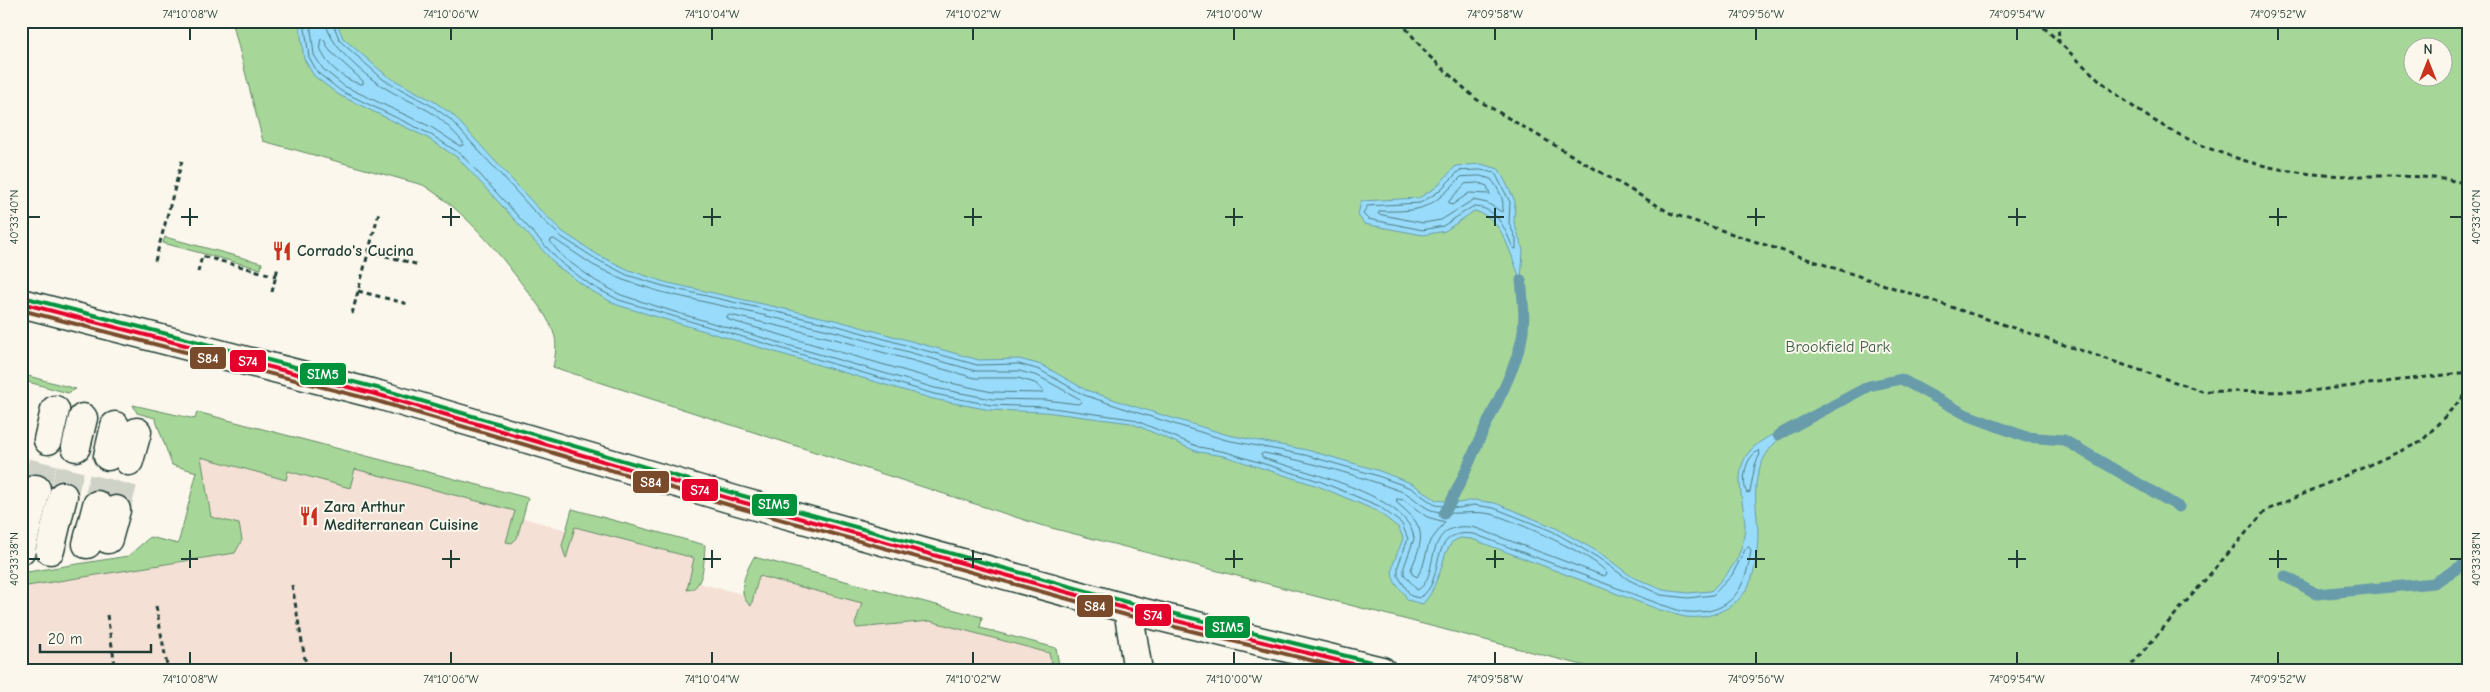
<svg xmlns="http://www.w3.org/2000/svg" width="2490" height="692" viewBox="0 0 2490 692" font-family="'Comic Neue',sans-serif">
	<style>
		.built { fill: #f4e0d5 }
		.green { fill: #a7d798; stroke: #638a66; fill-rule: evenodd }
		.water { fill: #98dbfa; stroke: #689cab }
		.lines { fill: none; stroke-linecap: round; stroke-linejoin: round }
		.shore { stroke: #4f7c83; stroke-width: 1 }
		.stream { stroke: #689cab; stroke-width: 11 }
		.minor-tunnel { stroke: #cfd2c7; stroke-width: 28; stroke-dasharray: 28 14; stroke-linecap: butt }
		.minor-casing { stroke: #1f3d34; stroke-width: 31 }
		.path { stroke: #1f3d34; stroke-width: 3; stroke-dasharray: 5 4; stroke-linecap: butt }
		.minor { stroke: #fbf7ec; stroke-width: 28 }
		.bus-1-casing { stroke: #fbf7ec; stroke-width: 8 }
		.bus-2-casing { stroke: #fbf7ec; stroke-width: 8 }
		.bus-3-casing { stroke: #fbf7ec; stroke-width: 8 }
		.bus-1 { stroke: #e4002b; stroke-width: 4 }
		.bus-2 { stroke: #7a4b2a; stroke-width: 4 }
		.bus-3 { stroke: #00933c; stroke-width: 4 }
		.ticks { fill: none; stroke: #1f3d34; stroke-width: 2 }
		.labels { text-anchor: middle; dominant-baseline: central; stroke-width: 4; stroke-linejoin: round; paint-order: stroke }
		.poi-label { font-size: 16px; font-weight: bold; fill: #1f3d34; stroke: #fbf7ec; text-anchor: start }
		.park-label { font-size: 16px; fill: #3a5c48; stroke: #fbf7ec }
		.line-badge { stroke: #fbf7ec; stroke-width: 2 }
		.badge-label { font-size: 14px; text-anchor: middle; font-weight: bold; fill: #fff }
		.neatline { fill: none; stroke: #1f3d34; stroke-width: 2 }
		.ticks-label { font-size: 12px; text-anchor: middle; fill: #1f3d34 }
	</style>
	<rect width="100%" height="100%" fill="#fbf7ec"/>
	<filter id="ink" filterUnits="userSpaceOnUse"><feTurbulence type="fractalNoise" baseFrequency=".02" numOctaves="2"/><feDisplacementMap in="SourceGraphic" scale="10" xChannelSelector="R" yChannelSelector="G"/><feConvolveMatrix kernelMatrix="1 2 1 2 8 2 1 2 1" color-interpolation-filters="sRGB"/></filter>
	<g filter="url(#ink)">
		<!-- built -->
		<polygon class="built" points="212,415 528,498 523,518 566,530 572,509 705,545 704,561 699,583 742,594 747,569 754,557 982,617 980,628 1056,648 1060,671 21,671 21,582 175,556"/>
		<!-- green -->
		<g class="green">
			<path d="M 232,21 L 2469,21 L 2469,671 L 1605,671 L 1040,525 L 553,367 C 555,358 557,346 555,337 C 550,319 536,302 525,288 C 496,249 465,211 423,185 L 263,141 ZM 2412,48 L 2442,48 L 2442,78 L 2412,78 Z"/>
			<polygon points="165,237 262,263 261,269 163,243"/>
			<polygon points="21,374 76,389 68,393 21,380"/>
			<polygon points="133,405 195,419 197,412 528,498 517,538 512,543 506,542 515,511 355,469 350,488 288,471 286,480 201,457 211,517 239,524 242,540 235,553 21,587 21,573 128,556 150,537 178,544 197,472 172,465 155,418 137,413"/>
			<path d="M 572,509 L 705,545 C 704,557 705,590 687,590 L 694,558 L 575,527 L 566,559 L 562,546 Z"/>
			<path d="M 754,557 L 982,617 L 980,628 L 1056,648 L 1060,671 L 1053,671 L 1049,653 L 930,621 L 857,628 L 855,624 L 862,603 L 759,576 L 751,606 C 735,594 746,571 754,557 Z"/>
		</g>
		<!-- water -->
		<g class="water">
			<path d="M 299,21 L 336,21 L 343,38 L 387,76 L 435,102 L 453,115 L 537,207 L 563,232 L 598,255 L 629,270 L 664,282 L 839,321 L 979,360 L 1019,359 L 1042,365 L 1086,390 L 1133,406 L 1228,435 L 1307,450 L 1377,470 L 1413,484 L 1436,500 L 1459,503 L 1474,500 L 1495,503 L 1554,527 L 1600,553 L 1631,576 L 1663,590 L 1688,593 L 1711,591 C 1721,580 1736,566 1740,551 C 1743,543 1745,532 1745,524 C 1743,496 1730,466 1756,445 C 1768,436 1776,432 1790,429 C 1777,440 1766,450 1760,467 C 1752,489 1757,509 1758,531 C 1758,547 1756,573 1748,587 C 1737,608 1709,620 1686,617 C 1678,616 1669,612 1660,610 L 1472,539 L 1460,538 L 1452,542 L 1446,552 L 1440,572 L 1431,593 L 1423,604 L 1407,600 C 1405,592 1400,590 1396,584 C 1386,569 1399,553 1403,538 L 1399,528 L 1377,511 L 1318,486 L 1224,456 L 1198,452 L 1131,423 L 1045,412 L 990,410 L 933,399 L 617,305 L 590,290 L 557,266 L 458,158 L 426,137 L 339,95 L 314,76 L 304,59 Z"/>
			<path d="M 1481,164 L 1499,169 L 1515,201 L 1514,222 L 1523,250 L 1521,280 C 1510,256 1504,217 1474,211 L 1445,231 L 1423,235 L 1364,224 L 1358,215 L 1361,201 L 1419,198 L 1435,188 L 1456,166 Z"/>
		</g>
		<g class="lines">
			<!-- shore -->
			<g class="shore">
				<path d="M 304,21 L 309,57 L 318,73 L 341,91 L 428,133 L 461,154 L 560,262 L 592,286 L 619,300 L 934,394 L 991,405 L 1045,407 L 1132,419 L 1199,447 L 1226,452 L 1319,481 L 1379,506 L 1402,524 L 1408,539 L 1398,566 L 1398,576 L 1411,596 L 1419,598 C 1448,583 1424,527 1474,534 L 1662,605 C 1670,607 1680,612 1688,612 C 1732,615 1746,588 1751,550 L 1749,547 L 1746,548 L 1732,575 L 1713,595 L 1688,598 L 1661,595 L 1629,580 L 1597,557 L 1552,531 L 1494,508 L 1474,505 L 1459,508 L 1435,505 L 1411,488 L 1375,475 L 1305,455 L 1226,440 L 1132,411 L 1084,395 L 1040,370 L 1019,364 L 977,365 L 838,326 L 663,286 L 627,275 L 596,259 L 560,236 L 533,210 L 450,119 L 432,106 L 384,80 L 340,41 L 332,21"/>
				<path d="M 310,21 L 314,55 L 323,69 L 344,86 L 431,127 L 460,146 L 463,145 L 463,142 C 453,131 442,119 429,111 C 414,102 397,96 382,86 C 363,74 327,44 326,21"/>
				<path d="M 321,39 L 324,40 L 330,51 L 363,81 L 363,84 C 347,84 314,57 321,39 Z"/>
				<path d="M 1481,170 L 1495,173 L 1510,202 L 1509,223 L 1516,239 L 1516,249 L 1513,248 C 1505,229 1497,206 1472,207 L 1443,226 L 1423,230 L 1368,219 L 1363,214 L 1367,206 L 1420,203 L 1438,192 L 1459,171 Z"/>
				<path d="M 1480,176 L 1491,179 C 1498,188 1506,201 1502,212 L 1487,203 L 1473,200 L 1441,220 L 1423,223 L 1378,214 L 1380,211 C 1424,212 1431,208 1461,177 Z"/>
				<polygon points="1479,183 1487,186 1490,194 1469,193 1452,205 1449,204 1449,201 1465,184"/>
				<polygon points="551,240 554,239 593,265 623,280 661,292 837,332 976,371 1019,371 1038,376 1080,399 1081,402 1078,404 1046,400 992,399 935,388 678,313 621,295 596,281 564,258 551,243"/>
				<polygon points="730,315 835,339 975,378 1018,378 1035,383 1044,391 1042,393 992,392 937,380 729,320 727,317"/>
				<path d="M 1759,451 L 1760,454 L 1755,465 L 1750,492 L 1747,493 C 1741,482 1745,455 1759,451 Z"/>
				<path d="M 1264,453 C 1311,462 1357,475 1403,492 C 1414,496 1423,509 1435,511 C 1454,516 1472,510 1491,514 C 1511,519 1601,558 1607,574 L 1604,576 L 1476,528 C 1419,517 1442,579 1417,590 L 1404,574 L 1404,567 L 1414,539 C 1410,494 1299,471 1263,458 L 1261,455 Z"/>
				<path d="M 1397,499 L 1404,500 L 1427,517 L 1445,522 L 1429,543 L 1423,566 L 1417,577 L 1412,574 L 1411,569 C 1425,537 1426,526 1397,503 Z"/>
			</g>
			<!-- stream -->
			<g class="stream">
				<polyline points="1778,435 1869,386 1901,379 1967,415 2026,437 2064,440 2179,507"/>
				<path d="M 1444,514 C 1460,487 1469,462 1482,434 C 1496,404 1513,374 1521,342 C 1526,322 1523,300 1521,280"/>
				<polyline points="2285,576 2317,594 2434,583 2469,561"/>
			</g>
			<!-- minor-tunnel -->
			<g class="minor-tunnel">
				<polyline points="36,489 48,440"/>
				<polyline points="63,496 76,447"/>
				<polyline points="97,505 108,456"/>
				<polyline points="116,510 129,461"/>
			</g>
			<defs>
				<g id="minor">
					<polyline points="21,303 379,395 738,501 1128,609 1382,671"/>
					<polyline points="48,440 55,410"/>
					<polyline points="76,447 83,418"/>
					<polyline points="108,456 115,426"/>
					<polyline points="129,461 137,432"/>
					<polyline points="108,539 116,510"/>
					<polyline points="87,544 97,505"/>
					<polyline points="21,550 36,489"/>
					<polyline points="50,550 63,496"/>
					<polyline points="1128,609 1138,671"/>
				</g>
			</defs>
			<!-- minor casing -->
			<use href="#minor" class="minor-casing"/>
			<!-- path -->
			<g class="path">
				<polyline points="1400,21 1428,55 1476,99 1670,213 2202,391 2302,392 2469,372"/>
				<path d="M 2037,21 C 2067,49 2095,79 2128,103 C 2185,145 2254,170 2325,175 C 2373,178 2421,172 2469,184"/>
				<polyline points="2058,21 2059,41"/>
				<polyline points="368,251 419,265"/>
				<polyline points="155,261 182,161"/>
				<polyline points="198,272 202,256 276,276"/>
				<polyline points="358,291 408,304"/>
				<polyline points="272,292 278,267"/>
				<polyline points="352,314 379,212"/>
				<polyline points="292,585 307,671"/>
				<polyline points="156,606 168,671"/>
				<polyline points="107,615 116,671"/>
				<polyline points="2126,671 2265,511 2421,442 2466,394 2469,378"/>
			</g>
			<!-- minor -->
			<use href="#minor" class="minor"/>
			<defs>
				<polyline id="bus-1" points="21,303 379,395 738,501 1128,609 1381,671"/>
				<polyline id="bus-2" points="21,310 377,401 736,507 1126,615 1355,671"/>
				<polyline id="bus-3" points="23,297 381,389 740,495 1130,603 1383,665"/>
			</defs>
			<!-- bus-1 casing -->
			<use href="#bus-1" class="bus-1-casing"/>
			<!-- bus-2 casing -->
			<use href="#bus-2" class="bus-2-casing"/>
			<!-- bus-3 casing -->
			<use href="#bus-3" class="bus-3-casing"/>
			<!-- bus-1 -->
			<use href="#bus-1" class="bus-1"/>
			<!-- bus-2 -->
			<use href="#bus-2" class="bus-2"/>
			<!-- bus-3 -->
			<use href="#bus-3" class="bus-3"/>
		</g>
	</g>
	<!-- ticks -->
	<path class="ticks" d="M 190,28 L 190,40M 451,28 L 451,40M 712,28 L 712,40M 973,28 L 973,40M 1234,28 L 1234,40M 1495,28 L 1495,40M 1756,28 L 1756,40M 2017,28 L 2017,40M 2278,28 L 2278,40M 190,208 L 190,226M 451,208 L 451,226M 712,208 L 712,226M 973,208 L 973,226M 1234,208 L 1234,226M 1495,208 L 1495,226M 1756,208 L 1756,226M 2017,208 L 2017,226M 2278,208 L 2278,226M 28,217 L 40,217M 181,217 L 198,217M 442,217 L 460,217M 703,217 L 721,217M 964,217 L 982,217M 1225,217 L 1243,217M 1486,217 L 1504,217M 1747,217 L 1765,217M 2008,217 L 2026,217M 2269,217 L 2287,217M 2450,217 L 2462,217M 190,550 L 190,568M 451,550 L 451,568M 712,550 L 712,568M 973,550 L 973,568M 1234,550 L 1234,568M 1495,550 L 1495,568M 1756,550 L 1756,568M 2017,550 L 2017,568M 2278,550 L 2278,568M 28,559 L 40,559M 181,559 L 198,559M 442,559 L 460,559M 703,559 L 721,559M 964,559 L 982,559M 1225,559 L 1243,559M 1486,559 L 1504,559M 1747,559 L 1765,559M 2008,559 L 2026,559M 2269,559 L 2287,559M 2450,559 L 2462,559M 190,652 L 190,664M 451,652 L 451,664M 712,652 L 712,664M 973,652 L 973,664M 1234,652 L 1234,664M 1495,652 L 1495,664M 1756,652 L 1756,664M 2017,652 L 2017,664M 2278,652 L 2278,664"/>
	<!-- icons -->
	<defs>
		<symbol id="restaurant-bare" viewBox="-9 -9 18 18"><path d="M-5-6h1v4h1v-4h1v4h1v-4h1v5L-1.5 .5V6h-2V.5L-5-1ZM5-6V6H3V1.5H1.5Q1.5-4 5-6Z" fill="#c8321e" stroke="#fbf7ec" stroke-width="2.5" paint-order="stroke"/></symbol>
	</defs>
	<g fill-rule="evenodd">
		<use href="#restaurant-bare" x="268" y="237" width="28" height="28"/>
		<use href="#restaurant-bare" x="295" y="502" width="28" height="28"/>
	</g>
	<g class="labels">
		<!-- poi labels -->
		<g class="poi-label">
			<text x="297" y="251">Corrado's Cucina</text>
			<text x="324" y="507">Zara Arthur<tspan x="324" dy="18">Mediterranean Cuisine</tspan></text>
		</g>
		<!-- park labels -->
		<g class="park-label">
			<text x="1838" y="347">Brookfield Park</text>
		</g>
	</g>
	<g class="line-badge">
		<rect x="189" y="346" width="38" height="24" rx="5" fill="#7a4b2a"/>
		<rect x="229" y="349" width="38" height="24" rx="5" fill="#e4002b"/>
		<rect x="299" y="362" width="48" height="24" rx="5" fill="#00933c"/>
		<rect x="632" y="470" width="38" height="24" rx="5" fill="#7a4b2a"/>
		<rect x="681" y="478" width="38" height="24" rx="5" fill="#e4002b"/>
		<rect x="751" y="493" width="47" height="24" rx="5" fill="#00933c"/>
		<rect x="1076" y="594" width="38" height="24" rx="5" fill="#7a4b2a"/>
		<rect x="1134" y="603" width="38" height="24" rx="5" fill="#e4002b"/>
		<rect x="1204" y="615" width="47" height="24" rx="5" fill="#00933c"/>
	</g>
	<g class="badge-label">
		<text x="208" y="363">S84</text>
		<text x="248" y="366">S74</text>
		<text x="323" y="379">SIM5</text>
		<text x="651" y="487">S84</text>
		<text x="700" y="495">S74</text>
		<text x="774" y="509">SIM5</text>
		<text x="1095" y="611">S84</text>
		<text x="1153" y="620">S74</text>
		<text x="1228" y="632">SIM5</text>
	</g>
	<!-- margin -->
	<rect width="2490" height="692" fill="none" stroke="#fbf7ec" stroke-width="55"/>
	<!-- north arrow -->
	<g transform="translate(2428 62)"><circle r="24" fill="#fbf7ec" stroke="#a3ada2"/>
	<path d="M0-4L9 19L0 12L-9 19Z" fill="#c8321e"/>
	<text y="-8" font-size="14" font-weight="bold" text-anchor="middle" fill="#1f3d34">N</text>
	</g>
	<!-- scale -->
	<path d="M40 644v8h111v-8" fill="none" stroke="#1f3d34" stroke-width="2.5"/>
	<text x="48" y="644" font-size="15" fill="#1f3d34" stroke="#fbf7ec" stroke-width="4" paint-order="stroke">20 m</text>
	<rect x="28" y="28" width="2434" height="636" class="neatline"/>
	<g class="ticks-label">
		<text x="190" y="18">74°10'08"W</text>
		<text x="451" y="18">74°10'06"W</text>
		<text x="712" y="18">74°10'04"W</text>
		<text x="973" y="18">74°10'02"W</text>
		<text x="1234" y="18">74°10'00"W</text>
		<text x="1495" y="18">74°09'58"W</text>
		<text x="1756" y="18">74°09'56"W</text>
		<text x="2017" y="18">74°09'54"W</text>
		<text x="2278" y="18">74°09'52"W</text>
		<text transform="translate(14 217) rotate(-90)" y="4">40°33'40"N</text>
		<text transform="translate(2476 217) rotate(-90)" y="4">40°33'40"N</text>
		<text transform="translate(14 559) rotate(-90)" y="4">40°33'38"N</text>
		<text transform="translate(2476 559) rotate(-90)" y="4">40°33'38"N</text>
		<text x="190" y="683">74°10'08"W</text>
		<text x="451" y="683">74°10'06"W</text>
		<text x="712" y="683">74°10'04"W</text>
		<text x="973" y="683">74°10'02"W</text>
		<text x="1234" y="683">74°10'00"W</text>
		<text x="1495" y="683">74°09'58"W</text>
		<text x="1756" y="683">74°09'56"W</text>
		<text x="2017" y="683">74°09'54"W</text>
		<text x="2278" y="683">74°09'52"W</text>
	</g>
</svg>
